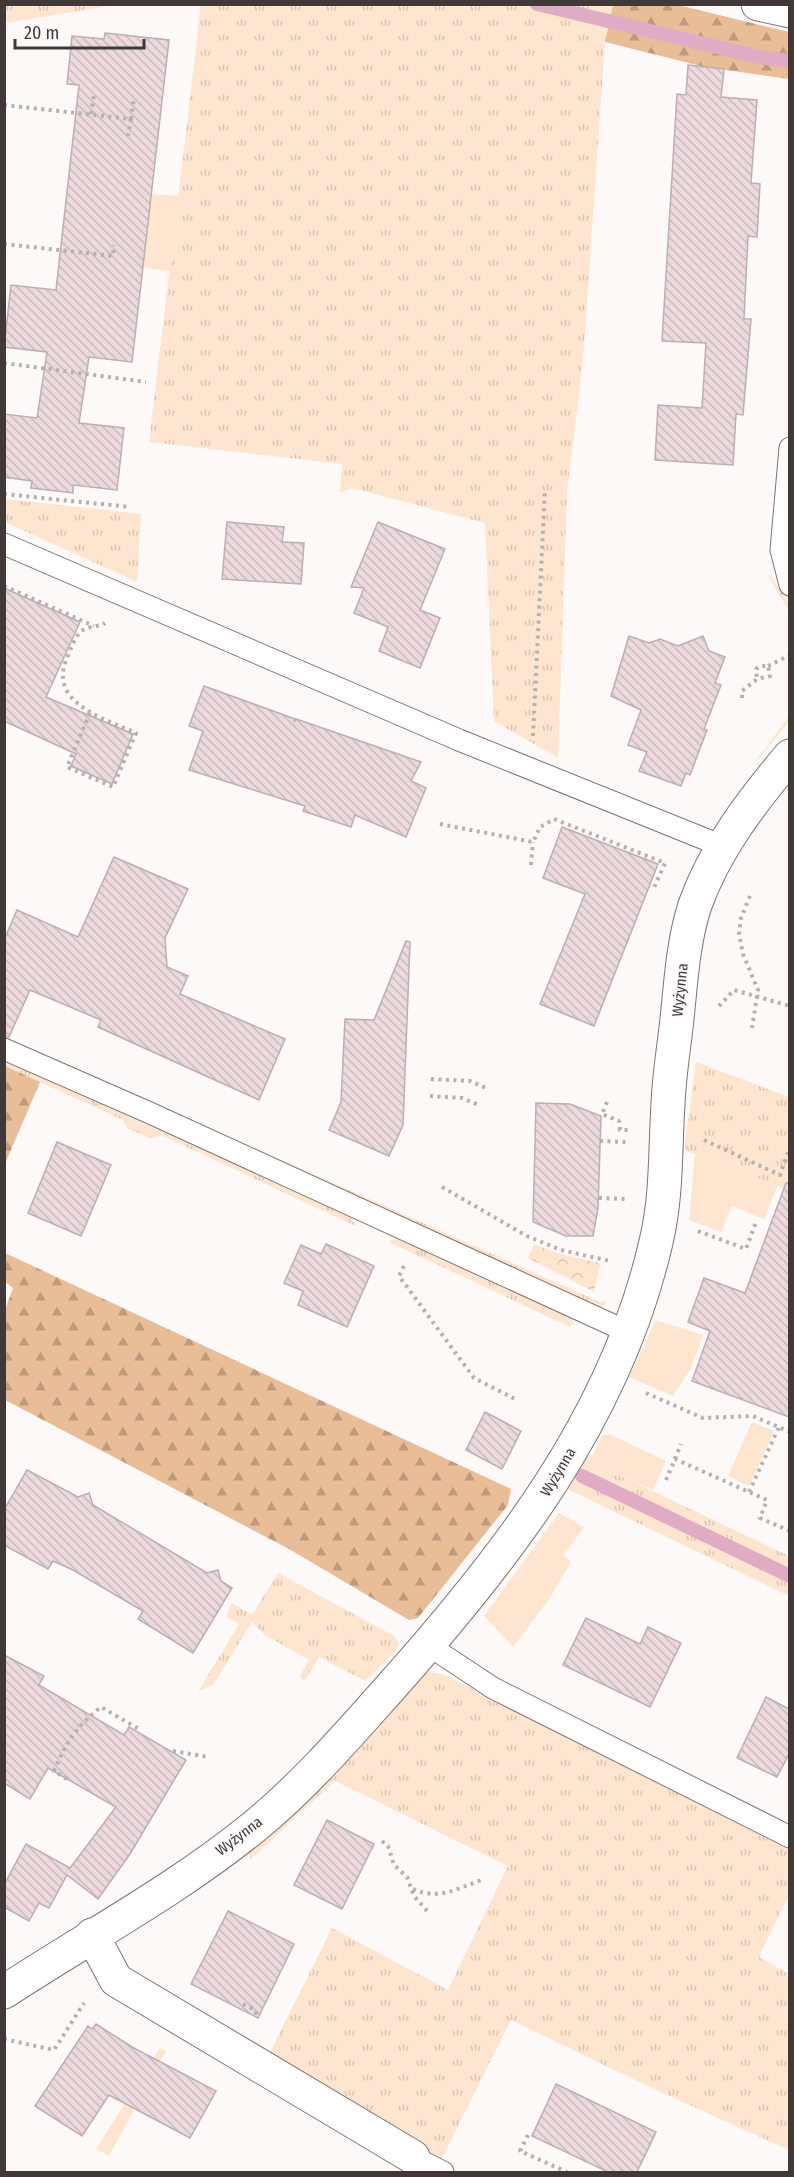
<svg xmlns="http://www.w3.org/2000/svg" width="794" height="2177" viewBox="0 0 794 2177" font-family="'Fira Sans Condensed',sans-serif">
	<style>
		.grass { fill: url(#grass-tufts) }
		.forest { fill: url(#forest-firs) }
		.park { fill: url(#park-crowns) }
		.garden { fill: #fee5cf }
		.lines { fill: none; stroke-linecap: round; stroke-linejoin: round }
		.stream { stroke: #e0abc4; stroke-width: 14 }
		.building { fill: url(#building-back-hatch); stroke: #beaeb0; stroke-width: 1.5 }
		.lane-casing { stroke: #827371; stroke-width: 23 }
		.street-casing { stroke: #827371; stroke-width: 35 }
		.path { stroke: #b6b1b0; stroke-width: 4; stroke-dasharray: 3 4.5; stroke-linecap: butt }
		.lane { stroke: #fff; stroke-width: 21 }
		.street { stroke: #fff; stroke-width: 33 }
		.labels { text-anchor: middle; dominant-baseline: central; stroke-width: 4.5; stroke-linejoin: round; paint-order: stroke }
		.street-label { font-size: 15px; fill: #403938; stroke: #fcf9f8 }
	</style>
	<defs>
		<pattern id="grass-tufts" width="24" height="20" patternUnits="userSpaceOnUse" patternTransform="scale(1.5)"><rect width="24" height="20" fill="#fee5cf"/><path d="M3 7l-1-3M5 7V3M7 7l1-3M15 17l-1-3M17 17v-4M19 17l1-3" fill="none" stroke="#dbc5b2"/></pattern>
		<pattern id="forest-firs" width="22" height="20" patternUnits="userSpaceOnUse" patternTransform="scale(1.5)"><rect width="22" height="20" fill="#e9bd98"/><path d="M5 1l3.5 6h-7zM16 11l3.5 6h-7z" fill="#be9b7d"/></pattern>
		<pattern id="park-crowns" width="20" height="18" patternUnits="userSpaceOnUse" patternTransform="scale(1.5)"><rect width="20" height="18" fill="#fee5cf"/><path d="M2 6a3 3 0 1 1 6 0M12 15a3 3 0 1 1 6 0" fill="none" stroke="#dbc5b2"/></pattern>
		<pattern id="building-back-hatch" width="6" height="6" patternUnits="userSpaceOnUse" patternTransform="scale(1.5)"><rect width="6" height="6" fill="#ebd9dc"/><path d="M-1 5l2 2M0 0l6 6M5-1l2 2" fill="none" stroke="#cbbbbe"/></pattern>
	</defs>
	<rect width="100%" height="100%" fill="#fcf9f8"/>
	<!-- grass -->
	<g class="grass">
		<polygon points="5,4 115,4 115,5 5,23"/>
		<polygon points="201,5 613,5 605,42 583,360 567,492 558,758 494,721 485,523 352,488 340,493 342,464 149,442"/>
		<polygon points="5,499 141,514 137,582 5,522"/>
		<polygon points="770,575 789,604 789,611 769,577"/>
		<polygon points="789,716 789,722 753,765"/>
		<polygon points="51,1057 600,1302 607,1300 604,1306 597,1307 50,1060"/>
		<polygon points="5,1061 351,1217 356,1226 161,1135 151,1139 127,1128 123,1120 5,1066"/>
		<polygon points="696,1062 789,1097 789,1190 684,1150"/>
		<polygon points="400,1237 568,1314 574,1322 570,1327 389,1242"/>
		<polygon points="593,1455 594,1463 789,1556 789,1596 565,1488 586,1458"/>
		<polygon points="278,1573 394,1636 399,1643 395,1652 365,1681 319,1657 304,1682 300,1676 309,1660 265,1635 252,1622 213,1685 198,1692 239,1624 226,1617 232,1603 252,1615"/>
		<polygon points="425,1671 445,1675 789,1848 789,1894 759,1957 789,1974 789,2150 654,2089 511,2020 441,2160 268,2056 332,1928 448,1990 508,1866 335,1781 250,1860 247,1848 327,1780 332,1779 344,1755"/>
	</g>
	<!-- forest -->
	<g class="forest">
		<polygon points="613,5 678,5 789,32 789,79 705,67 605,42"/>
		<polygon points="5,1066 40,1082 5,1164"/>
		<polygon points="5,1253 511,1489 508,1505 418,1618 409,1620 289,1549 5,1400 5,1310 13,1288 5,1282"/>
	</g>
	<!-- park -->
	<polygon class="park" points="534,1244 557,1253 600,1263 594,1292 528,1258"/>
	<!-- garden -->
	<g class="garden">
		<polygon points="151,194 179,196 170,271 123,265 146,240"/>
		<polygon points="695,1154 778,1185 764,1219 732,1206 721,1232 689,1220"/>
		<polygon points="656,1320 703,1335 691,1368 673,1396 629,1377"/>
		<polygon points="752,1422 774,1431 749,1486 728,1476"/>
		<polygon points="609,1434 666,1461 653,1490 594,1463 593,1455 602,1436"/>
		<polygon points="559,1513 584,1527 564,1555 571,1562 549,1599 513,1647 484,1616"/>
		<polygon points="160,2048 166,2051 109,2156 96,2149"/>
	</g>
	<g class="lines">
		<!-- stream -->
		<g class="stream">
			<polyline points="537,4 759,57 790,61"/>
			<polyline points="582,1476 790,1576"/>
		</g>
	</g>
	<!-- building -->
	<g class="building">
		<polygon points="105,33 169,40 132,362 89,357 79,423 124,428 117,490 73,485 73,493 31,488 32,481 4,477 4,414 37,418 47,352 4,347 11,285 56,290 79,85 67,84 72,36 104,39"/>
		<polygon points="688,65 724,69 721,97 757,100 751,183 760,184 757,237 748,236 744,319 751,319 743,415 736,414 733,465 655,460 658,405 702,408 706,343 662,341 677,94 686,95"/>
		<polygon points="227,522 284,527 282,542 304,543 301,584 222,579"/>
		<polygon points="378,522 445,549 420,610 440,618 420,668 379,651 388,627 354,613 364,588 351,587"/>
		<polygon points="4,588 80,622 46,697 133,734 112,784 71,766 76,754 4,721"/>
		<polygon points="629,636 649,643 660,639 678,646 703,636 709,651 725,657 715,683 721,685 704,729 707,730 690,775 686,773 681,786 639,771 647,752 628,745 641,710 611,696"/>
		<polygon points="204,686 295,719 294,722 296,719 421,762 411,781 426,788 406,837 355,815 351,827 303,811 305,806 189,770 203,731 189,726"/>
		<polygon points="562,827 658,864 594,1026 540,1004 585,894 543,878"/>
		<polygon points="114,857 188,889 165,938 167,967 188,976 180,994 285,1039 259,1100 98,1027 101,1020 30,990 9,1037 4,1037 4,940 17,910 78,937"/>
		<polygon points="406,941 410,942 403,1125 389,1156 329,1130 341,1102 345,1019 374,1020"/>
		<polygon points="536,1103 570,1104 601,1116 598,1208 593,1236 566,1236 533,1222"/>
		<polygon points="57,1142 111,1165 81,1236 28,1213"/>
		<polygon points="786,1183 789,1183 789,1417 692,1381 710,1331 688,1322 704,1278 745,1293"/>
		<polygon points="326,1244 374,1266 347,1327 298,1305 303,1291 284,1283 301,1245 321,1254"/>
		<polygon points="485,1412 521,1431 502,1469 466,1450"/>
		<polygon points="27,1470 78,1497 89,1493 93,1505 207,1573 218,1570 221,1581 232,1588 193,1653 138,1619 143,1611 73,1570 53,1561 48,1569 4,1545 4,1510"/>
		<polygon points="586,1618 640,1644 648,1627 681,1643 650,1707 563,1665"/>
		<polygon points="4,1655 44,1676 39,1685 124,1735 129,1727 186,1760 130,1854 98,1899 67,1875 49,1908 39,1903 29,1921 4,1907 4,1885 26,1844 70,1868 116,1807 48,1768 30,1799 4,1783"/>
		<polygon points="766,1697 789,1709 789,1754 777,1777 737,1758"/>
		<polygon points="327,1820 374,1844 342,1909 294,1885"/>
		<polygon points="228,1911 294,1944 258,2018 191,1984"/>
		<polygon points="96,2024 132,2047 216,2091 190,2138 109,2095 82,2136 35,2106 88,2026 92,2029"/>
		<polygon points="556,2084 656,2132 637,2172 608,2172 532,2136"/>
	</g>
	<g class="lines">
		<defs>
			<g id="lane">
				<polyline points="790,448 781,550 790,585"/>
				<polyline points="4,544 459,740 722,846"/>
				<polyline points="4,1049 150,1113 628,1332"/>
				<polyline points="428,1645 493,1688 790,1837"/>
				<polyline points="413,2169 413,2157 443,2172"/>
			</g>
			<g id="street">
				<polyline points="758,4 790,11"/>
				<polyline points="92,1935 116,1980 413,2157"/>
				<path d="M 4,1992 C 88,1937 178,1889 255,1826 C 305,1785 348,1735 390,1688 C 507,1557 616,1417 656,1242 C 667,1197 665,1150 668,1104 C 669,1076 674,1047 677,1019 C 681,981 683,942 695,905 C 715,849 752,801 790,756"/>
			</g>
		</defs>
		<!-- lane casing -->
		<use href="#lane" class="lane-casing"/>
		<!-- street casing -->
		<use href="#street" class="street-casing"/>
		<!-- path -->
		<g class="path">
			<polyline points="4,105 131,119 128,136"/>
			<polyline points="91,114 94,95"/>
			<polyline points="131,119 134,98"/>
			<polyline points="4,244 113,256 114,245"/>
			<polyline points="4,363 146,382"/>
			<polyline points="4,494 130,507"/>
			<polyline points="4,586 94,626"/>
			<polyline points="768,666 790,655"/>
			<polyline points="742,698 742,691 757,679 770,676 768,666 760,666 756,669 757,679"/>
			<path d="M 90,713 L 67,767 L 113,787 L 136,733 C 105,719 47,703 67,658 C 71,649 75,635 83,630 C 90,626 99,627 105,623"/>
			<polyline points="533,736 545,489"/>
			<polyline points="440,824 533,842 540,827 554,819 665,863 653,890"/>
			<polyline points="531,865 533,842"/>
			<polyline points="750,896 741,918 739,934 743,954 758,990 752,1028"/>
			<polyline points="719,1006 734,990 790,1006"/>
			<polyline points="431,1079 470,1081 486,1088"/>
			<polyline points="430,1096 462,1098 479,1105"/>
			<polyline points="607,1102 602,1114 619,1121 620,1130 629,1130"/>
			<polyline points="704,1140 780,1175 790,1147"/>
			<polyline points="600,1141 627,1142"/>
			<polyline points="442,1187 527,1236 561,1250 610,1261"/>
			<polyline points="599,1198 625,1199"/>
			<polyline points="698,1231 746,1249 756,1222"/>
			<polyline points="404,1266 399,1276 474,1378 517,1400"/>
			<polyline points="646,1393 703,1418 753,1416 790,1432"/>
			<polyline points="675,1459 681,1444"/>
			<polyline points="666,1480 675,1459 767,1500 760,1518 790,1531"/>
			<polyline points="749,1492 779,1427"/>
			<polyline points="173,1751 208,1757"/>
			<path d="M 67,1779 L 54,1771 C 67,1741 75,1728 101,1707 L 139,1729"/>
			<polyline points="382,1841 388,1846 394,1865 407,1877 414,1896 428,1912"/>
			<path d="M 413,1889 C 440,1901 457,1888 482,1880"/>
			<polyline points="243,2004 254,2009 258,2017"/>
			<polyline points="4,2039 54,2050 84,2003"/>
			<polyline points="528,2135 520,2151 567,2172"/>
		</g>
		<!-- lane -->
		<use href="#lane" class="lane"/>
		<!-- street -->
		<use href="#street" class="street"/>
	</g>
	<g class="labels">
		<!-- street labels -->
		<g class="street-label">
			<text transform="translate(680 990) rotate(-84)">Wyżynna</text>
			<text transform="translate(558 1472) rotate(-59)">Wyżynna</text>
			<text transform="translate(239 1836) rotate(-37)">Wyżynna</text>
		</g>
	</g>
	<!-- border -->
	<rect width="794" height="2177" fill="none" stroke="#403938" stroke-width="12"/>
	<!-- scale -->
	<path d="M15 39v9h129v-9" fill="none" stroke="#403938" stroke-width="3"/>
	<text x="24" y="39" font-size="18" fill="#403938" stroke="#fcf9f8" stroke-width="4.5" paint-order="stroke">20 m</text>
</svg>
